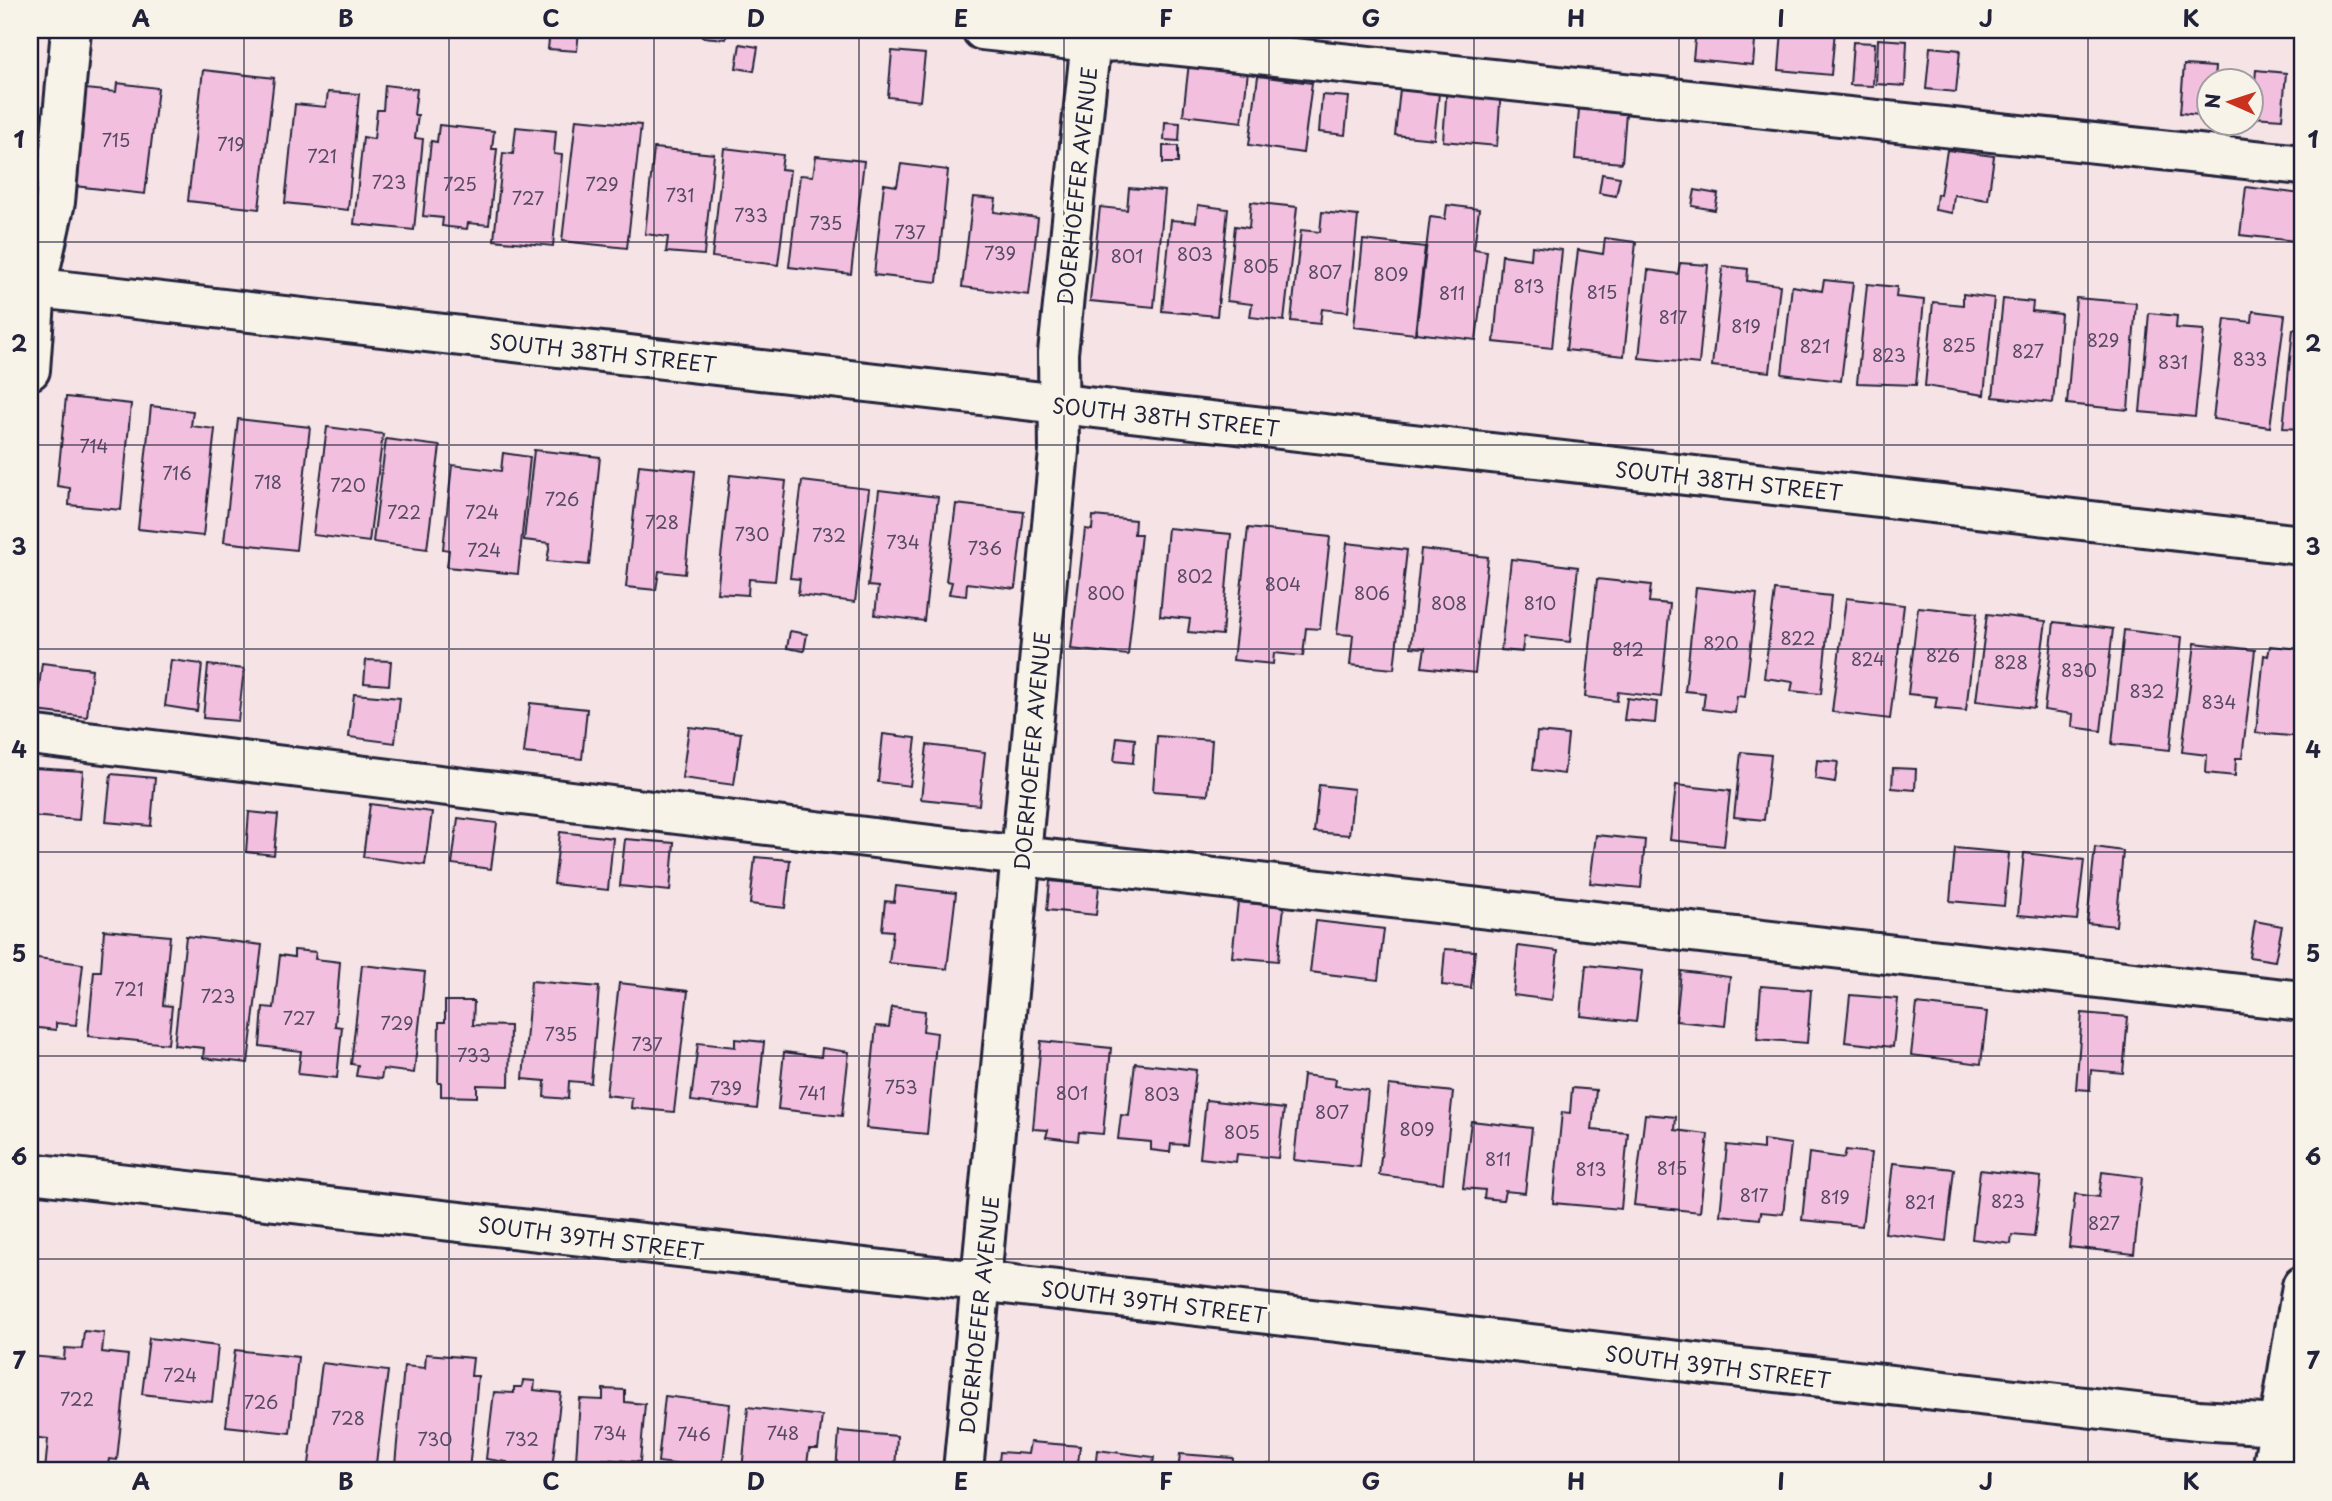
<svg xmlns="http://www.w3.org/2000/svg" width="2332" height="1501" viewBox="0 0 2332 1501" font-family="'Playpen Sans',sans-serif">
	<style>
		.building { fill: #f2bfde; stroke: #22223b; stroke-width: 2 }
		.lines { fill: none; stroke-linecap: round; stroke-linejoin: round }
		.minor-casing { stroke: #22223b; stroke-width: 44 }
		.minor { stroke: #f7f3e8; stroke-width: 38 }
		.grid { fill: none; stroke: #22223b; stroke-width: 2; stroke-opacity: 0.55 }
		.labels { text-anchor: middle; dominant-baseline: central; stroke-width: 7; stroke-linejoin: round; paint-order: stroke }
		.number-label { font-size: 18px; fill: #564964 }
		.street-label { font-size: 21px; fill: #22223b; stroke: #f7f3e8 }
		.neatline { fill: none; stroke: #22223b; stroke-width: 2.5 }
		.grid-label { font-size: 23px; text-anchor: middle; font-weight: bold; fill: #22223b }
	</style>
	<rect width="100%" height="100%" fill="#f6e3e5"/>
	<filter id="ink" filterUnits="userSpaceOnUse"><feTurbulence type="fractalNoise" baseFrequency=".0143" numOctaves="2"/><feDisplacementMap in="SourceGraphic" scale="14" xChannelSelector="R" yChannelSelector="G"/><feConvolveMatrix kernelMatrix="1 2 1 2 8 2 1 2 1" color-interpolation-filters="sRGB"/></filter>
	<g filter="url(#ink)">
		<!-- building -->
		<g class="building">
			<polygon points="550,30 579,30 577,51 548,49"/>
			<polygon points="702,30 727,30 726,39 702,37"/>
			<polygon points="1696,30 1756,30 1753,65 1693,59"/>
			<polygon points="1782,30 1835,30 1831,75 1779,70"/>
			<polygon points="2272,30 2302,30 2302,37 2271,34"/>
			<polygon points="1878,39 1907,41 1905,86 1876,84"/>
			<polygon points="1853,42 1875,43 1873,86 1850,85"/>
			<polygon points="740,44 758,47 754,71 736,68"/>
			<polygon points="1930,47 1960,50 1956,92 1926,89"/>
			<polygon points="892,51 925,54 920,101 888,97"/>
			<polygon points="1189,63 1248,71 1242,122 1183,115"/>
			<polygon points="2184,65 2215,67 2214,80 2210,80 2210,116 2180,113"/>
			<polygon points="203,70 274,78 259,209 188,201"/>
			<polygon points="2256,70 2286,73 2282,119 2252,117"/>
			<polygon points="1258,76 1312,83 1303,153 1249,145"/>
			<polygon points="1401,80 1440,84 1434,139 1395,135"/>
			<polygon points="117,83 158,88 145,194 75,186 86,89 116,92"/>
			<polygon points="1447,84 1501,89 1497,146 1443,141"/>
			<polygon points="385,85 417,89 414,115 418,115 415,138 423,139 414,230 354,224 363,137 374,139 377,110 383,110"/>
			<polygon points="328,92 359,94 348,210 285,203 295,104 326,107"/>
			<polygon points="1322,95 1349,97 1345,135 1319,132"/>
			<polygon points="1579,109 1626,113 1622,163 1575,159"/>
			<polygon points="576,119 641,125 627,248 562,241"/>
			<polygon points="1165,122 1180,123 1179,141 1164,140"/>
			<polygon points="439,125 494,131 492,149 497,149 489,225 468,223 467,229 449,227 442,226 443,218 423,216 431,141 437,142"/>
			<polygon points="516,127 556,131 554,154 562,155 553,246 494,240 503,153 513,154"/>
			<rect x="1163" y="146" width="15" height="17"/>
			<polygon points="654,148 714,154 704,255 666,252 668,237 645,234"/>
			<polygon points="724,148 783,155 781,169 790,170 778,265 712,257"/>
			<polygon points="1947,150 1994,156 1988,200 1954,195 1952,213 1935,210 1937,194 1940,195"/>
			<polygon points="816,156 864,161 851,274 789,267 800,175 813,176"/>
			<polygon points="901,164 948,170 937,282 874,275 884,184 897,186"/>
			<polygon points="1602,174 1620,177 1616,196 1599,193"/>
			<polygon points="2246,187 2302,194 2296,241 2240,235"/>
			<polygon points="1129,188 1165,191 1154,307 1090,301 1100,207 1127,210"/>
			<polygon points="1695,190 1718,194 1715,210 1692,206"/>
			<polygon points="973,197 996,199 994,212 1038,218 1029,295 962,287"/>
			<polygon points="1251,202 1297,207 1284,321 1250,317 1252,304 1227,301 1235,226 1249,228"/>
			<polygon points="1198,205 1228,209 1217,316 1162,311 1171,220 1196,222"/>
			<polygon points="1447,205 1479,209 1474,249 1487,251 1476,340 1416,333 1430,217 1445,219"/>
			<polygon points="1322,212 1358,216 1348,312 1322,309 1320,324 1291,321 1301,230 1320,232"/>
			<polygon points="1605,238 1636,242 1624,356 1566,350 1578,250 1603,254"/>
			<polygon points="1363,240 1425,247 1415,334 1354,327"/>
			<polygon points="1532,246 1562,250 1552,348 1494,342 1502,255 1531,259"/>
			<polygon points="1680,263 1708,265 1699,364 1639,358 1648,270 1678,274"/>
			<polygon points="1723,266 1748,269 1747,281 1780,285 1770,372 1712,366"/>
			<polygon points="1824,280 1853,283 1841,381 1782,374 1792,286 1822,291"/>
			<polygon points="1867,284 1897,287 1896,297 1924,300 1916,385 1857,383"/>
			<polygon points="1963,294 1994,298 1984,395 1925,386 1933,302 1963,305"/>
			<polygon points="2076,298 2136,303 2128,410 2067,404"/>
			<polygon points="2003,299 2033,302 2032,311 2061,314 2053,403 1993,397"/>
			<polygon points="2253,311 2285,315 2270,427 2213,419 2225,319 2252,322"/>
			<polygon points="2149,313 2177,316 2176,328 2204,330 2195,417 2140,412"/>
			<polygon points="2293,329 2302,330 2302,429 2283,428"/>
			<polygon points="66,397 131,404 121,510 69,505 70,488 57,486"/>
			<polygon points="151,406 193,411 191,426 215,429 203,536 138,529"/>
			<polygon points="238,419 310,427 296,550 224,542"/>
			<polygon points="327,427 383,434 369,542 313,535"/>
			<polygon points="386,439 440,446 427,549 373,542"/>
			<polygon points="534,450 600,457 589,565 547,561 550,543 524,540"/>
			<polygon points="503,453 530,457 518,574 447,567 449,550 443,549 452,465 501,471"/>
			<polygon points="639,465 695,471 685,574 659,571 656,590 626,587"/>
			<polygon points="730,475 786,481 775,581 749,579 748,595 717,593"/>
			<polygon points="802,481 869,489 855,602 798,595 800,579 790,578"/>
			<polygon points="879,490 938,497 924,621 875,615 878,587 868,586"/>
			<polygon points="956,504 1024,512 1015,589 967,583 966,596 949,594 952,582 946,581"/>
			<polygon points="1093,516 1135,520 1134,534 1141,534 1128,655 1071,649 1085,529 1092,530"/>
			<polygon points="1168,528 1231,534 1222,635 1188,632 1190,619 1160,616"/>
			<polygon points="1248,528 1330,537 1320,629 1306,628 1303,656 1274,653 1273,664 1233,660"/>
			<polygon points="1347,543 1407,550 1394,669 1350,665 1353,635 1337,634"/>
			<polygon points="1421,549 1488,557 1475,673 1422,667 1425,648 1411,647"/>
			<polygon points="1511,559 1578,567 1570,642 1524,637 1522,652 1501,650"/>
			<polygon points="1597,579 1651,585 1649,602 1670,604 1661,697 1618,692 1617,701 1585,697"/>
			<polygon points="1696,587 1757,594 1745,697 1737,696 1735,713 1703,709 1705,693 1685,691"/>
			<polygon points="1775,590 1831,596 1821,694 1791,691 1793,682 1764,678"/>
			<polygon points="1846,598 1904,605 1890,719 1832,712"/>
			<polygon points="1918,607 1977,613 1966,711 1935,708 1937,697 1908,694"/>
			<polygon points="1987,614 2046,621 2034,708 1976,701"/>
			<polygon points="2054,622 2113,629 2101,731 2072,727 2073,714 2044,710"/>
			<polygon points="2124,630 2182,637 2170,750 2112,744"/>
			<polygon points="790,631 807,634 804,651 787,648"/>
			<polygon points="2195,643 2255,650 2242,758 2236,758 2235,776 2206,773 2207,755 2182,752"/>
			<polygon points="2270,646 2302,649 2302,737 2256,733 2264,655 2268,656"/>
			<polygon points="171,660 202,664 197,711 165,706"/>
			<polygon points="366,660 391,661 389,685 364,683"/>
			<polygon points="42,663 92,669 87,717 36,711"/>
			<polygon points="208,665 244,669 238,721 203,718"/>
			<polygon points="354,694 400,698 395,743 349,737"/>
			<polygon points="1627,698 1657,702 1655,723 1624,720"/>
			<polygon points="530,703 587,709 582,759 524,753"/>
			<polygon points="689,727 741,733 734,785 682,778"/>
			<polygon points="1537,732 1568,735 1564,774 1533,770"/>
			<polygon points="883,734 916,738 910,786 878,782"/>
			<polygon points="1157,736 1212,740 1208,795 1153,791"/>
			<polygon points="1117,737 1135,739 1133,763 1114,761"/>
			<polygon points="927,745 985,752 979,805 921,799"/>
			<polygon points="1741,752 1771,755 1764,820 1734,817"/>
			<polygon points="1817,760 1838,762 1835,782 1815,779"/>
			<polygon points="34,768 83,771 79,820 30,816"/>
			<polygon points="1893,768 1916,769 1915,790 1892,788"/>
			<polygon points="111,774 155,778 151,826 106,822"/>
			<polygon points="1319,785 1354,789 1349,835 1314,832"/>
			<polygon points="1676,785 1730,791 1724,846 1670,840"/>
			<polygon points="370,804 432,812 425,865 363,857"/>
			<polygon points="249,812 278,815 274,855 246,852"/>
			<polygon points="458,818 497,823 491,869 452,864"/>
			<polygon points="560,832 613,838 608,890 554,884"/>
			<polygon points="1596,835 1645,840 1641,888 1590,883"/>
			<polygon points="625,839 674,843 670,891 620,886"/>
			<polygon points="2095,847 2123,851 2116,926 2087,923"/>
			<polygon points="1955,848 2009,853 2004,906 1950,901"/>
			<polygon points="2024,853 2084,860 2077,920 2018,915"/>
			<polygon points="755,857 790,860 785,908 750,904"/>
			<polygon points="1050,881 1099,886 1096,915 1047,910"/>
			<polygon points="896,886 956,893 947,969 889,963 893,931 882,930 885,901 894,902"/>
			<polygon points="1238,902 1284,907 1278,961 1232,957"/>
			<polygon points="1316,921 1384,929 1378,980 1310,972"/>
			<polygon points="2255,921 2282,926 2275,961 2249,957"/>
			<polygon points="104,930 170,936 163,1005 172,1006 168,1044 88,1036 94,971 101,971"/>
			<polygon points="186,936 262,945 248,1063 203,1058 204,1048 174,1045"/>
			<polygon points="1518,946 1558,951 1552,1000 1513,995"/>
			<polygon points="1445,949 1475,951 1471,988 1442,985"/>
			<polygon points="294,950 316,952 315,959 340,962 335,1026 342,1027 337,1078 298,1074 301,1051 260,1046 263,1007 274,1008 280,955 294,957"/>
			<polygon points="30,957 83,964 76,1025 56,1023 56,1030 30,1027"/>
			<polygon points="362,965 425,972 414,1073 383,1069 381,1079 356,1076 358,1065 351,1064"/>
			<polygon points="1586,965 1642,971 1636,1022 1581,1016"/>
			<polygon points="1681,971 1730,977 1725,1026 1676,1021"/>
			<polygon points="531,981 599,987 591,1083 569,1081 568,1099 544,1097 545,1081 523,1079"/>
			<polygon points="619,983 688,991 674,1112 631,1108 632,1098 606,1095"/>
			<polygon points="1761,986 1811,990 1807,1043 1757,1039"/>
			<polygon points="1850,995 1898,999 1893,1047 1845,1042"/>
			<polygon points="445,1001 474,1001 473,1025 510,1026 509,1086 477,1085 477,1097 441,1096 441,1083 438,1083 439,1022 445,1022"/>
			<polygon points="1917,1004 1987,1012 1981,1064 1911,1055"/>
			<polygon points="892,1007 925,1011 923,1031 937,1033 927,1134 866,1128 876,1026 889,1027"/>
			<polygon points="2082,1013 2128,1017 2123,1073 2091,1070 2090,1090 2076,1089"/>
			<polygon points="735,1039 764,1042 757,1109 691,1101 698,1043 735,1047"/>
			<polygon points="1041,1041 1111,1048 1103,1134 1079,1132 1078,1141 1046,1137 1048,1130 1033,1129"/>
			<polygon points="822,1048 849,1052 842,1116 778,1109 784,1052 821,1057"/>
			<polygon points="1135,1063 1196,1070 1187,1145 1171,1144 1170,1152 1167,1152 1151,1150 1151,1142 1118,1139 1121,1115 1129,1116"/>
			<polygon points="1303,1075 1336,1079 1335,1086 1368,1090 1360,1167 1294,1160"/>
			<polygon points="1389,1085 1453,1092 1443,1183 1379,1175"/>
			<polygon points="1572,1088 1596,1090 1592,1130 1628,1133 1621,1209 1553,1203 1562,1112 1570,1113"/>
			<polygon points="1206,1100 1284,1109 1278,1158 1237,1154 1236,1162 1200,1158"/>
			<polygon points="1645,1114 1676,1117 1675,1130 1708,1134 1700,1212 1634,1205"/>
			<polygon points="1471,1121 1532,1128 1525,1193 1505,1191 1503,1200 1501,1200 1484,1198 1485,1190 1463,1188"/>
			<polygon points="1763,1140 1791,1144 1783,1214 1761,1212 1760,1219 1720,1215 1727,1145 1763,1149"/>
			<polygon points="1846,1150 1871,1153 1862,1226 1802,1220 1809,1153 1844,1158"/>
			<polygon points="1893,1163 1954,1169 1946,1241 1885,1233"/>
			<polygon points="1980,1170 2041,1177 2034,1237 2012,1235 2011,1244 1972,1239"/>
			<polygon points="2102,1172 2142,1177 2134,1254 2069,1247 2075,1194 2099,1197"/>
			<polygon points="84,1331 104,1333 102,1352 128,1355 117,1460 109,1459 107,1471 45,1471 48,1439 30,1437 30,1356 64,1359 65,1348 82,1349"/>
			<polygon points="149,1338 218,1346 212,1402 142,1394"/>
			<polygon points="235,1350 298,1357 290,1433 226,1426"/>
			<polygon points="426,1354 473,1358 471,1376 478,1376 469,1471 395,1465 404,1366 425,1368"/>
			<polygon points="322,1363 388,1371 375,1471 309,1464"/>
			<polygon points="523,1380 535,1381 534,1390 561,1393 552,1468 532,1466 531,1471 506,1471 507,1462 486,1459 494,1392 514,1393 514,1387 522,1387"/>
			<polygon points="603,1389 625,1390 625,1402 645,1404 640,1462 603,1459 602,1471 582,1471 582,1462 576,1461 580,1399 603,1400"/>
			<polygon points="665,1396 730,1404 722,1470 658,1462"/>
			<polygon points="748,1407 822,1416 818,1449 809,1449 806,1471 742,1471"/>
			<polygon points="839,1431 897,1436 895,1471 836,1471"/>
			<polygon points="1030,1442 1080,1446 1077,1471 998,1471 1000,1452 1028,1454"/>
			<polygon points="1097,1450 1154,1457 1152,1471 1095,1471"/>
			<polygon points="1180,1454 1233,1458 1232,1471 1178,1471"/>
			<polygon points="1266,1464 1319,1468 1319,1471 1266,1471"/>
		</g>
		<g class="lines">
			<defs>
				<g id="minor">
					<polyline points="982,30 1090,42 1134,41 2302,165"/>
					<polyline points="30,287 2302,545"/>
					<polyline points="30,370 36,288 55,202 71,30"/>
					<polyline points="30,735 1021,856 2302,1001"/>
					<polyline points="30,1173 2198,1420 2279,1425"/>
					<polyline points="963,1471 1059,451 1058,353 1092,30"/>
					<polyline points="2272,1471 2302,1286"/>
				</g>
			</defs>
			<!-- minor casing -->
			<use href="#minor" class="minor-casing"/>
			<!-- minor -->
			<use href="#minor" class="minor"/>
		</g>
	</g>
	<!-- grid -->
	<path class="grid" d="M 244,30 L 244,1471M 449,30 L 449,1471M 654,30 L 654,1471M 859,30 L 859,1471M 1064,30 L 1064,1471M 1269,30 L 1269,1471M 1474,30 L 1474,1471M 1679,30 L 1679,1471M 1884,30 L 1884,1471M 2088,30 L 2088,1471M 30,242 L 2302,242M 30,445 L 2302,445M 30,649 L 2302,649M 30,852 L 2302,852M 30,1056 L 2302,1056M 30,1259 L 2302,1259"/>
	<g class="labels">
		<!-- number labels -->
		<g class="number-label">
			<text x="116" y="139">715</text>
			<text x="231" y="143">719</text>
			<text x="322" y="155">721</text>
			<text x="389" y="181">723</text>
			<text x="460" y="183">725</text>
			<text x="602" y="183">729</text>
			<text x="680" y="194">731</text>
			<text x="528" y="197">727</text>
			<text x="751" y="214">733</text>
			<text x="826" y="222">735</text>
			<text x="910" y="231">737</text>
			<text x="1000" y="252">739</text>
			<text x="1195" y="253">803</text>
			<text x="1127" y="255">801</text>
			<text x="1261" y="265">805</text>
			<text x="1325" y="271">807</text>
			<text x="1391" y="273">809</text>
			<text x="1529" y="285">813</text>
			<text x="1602" y="291">815</text>
			<text x="1452" y="292">811</text>
			<text x="1673" y="316">817</text>
			<text x="1746" y="325">819</text>
			<text x="2103" y="339">829</text>
			<text x="1959" y="344">825</text>
			<text x="1815" y="345">821</text>
			<text x="2028" y="350">827</text>
			<text x="1889" y="354">823</text>
			<text x="2250" y="358">833</text>
			<text x="2173" y="361">831</text>
			<text x="94" y="445">714</text>
			<text x="177" y="472">716</text>
			<text x="268" y="481">718</text>
			<text x="348" y="484">720</text>
			<text x="562" y="498">726</text>
			<text x="404" y="511">722</text>
			<text x="482" y="511">724</text>
			<text x="662" y="521">728</text>
			<text x="752" y="533">730</text>
			<text x="829" y="534">732</text>
			<text x="903" y="541">734</text>
			<text x="985" y="547">736</text>
			<text x="484" y="549">724</text>
			<text x="1195" y="575">802</text>
			<text x="1283" y="583">804</text>
			<text x="1106" y="592">800</text>
			<text x="1372" y="592">806</text>
			<text x="1449" y="602">808</text>
			<text x="1540" y="602">810</text>
			<text x="1798" y="637">822</text>
			<text x="1721" y="642">820</text>
			<text x="1628" y="648">812</text>
			<text x="1943" y="654">826</text>
			<text x="1868" y="658">824</text>
			<text x="2011" y="661">828</text>
			<text x="2079" y="669">830</text>
			<text x="2147" y="690">832</text>
			<text x="2219" y="701">834</text>
			<text x="129" y="988">721</text>
			<text x="218" y="995">723</text>
			<text x="299" y="1017">727</text>
			<text x="397" y="1022">729</text>
			<text x="561" y="1033">735</text>
			<text x="647" y="1043">737</text>
			<text x="474" y="1054">733</text>
			<text x="901" y="1086">753</text>
			<text x="726" y="1087">739</text>
			<text x="812" y="1092">741</text>
			<text x="1072" y="1092">801</text>
			<text x="1162" y="1093">803</text>
			<text x="1332" y="1111">807</text>
			<text x="1417" y="1128">809</text>
			<text x="1242" y="1131">805</text>
			<text x="1498" y="1158">811</text>
			<text x="1672" y="1167">815</text>
			<text x="1591" y="1168">813</text>
			<text x="1754" y="1194">817</text>
			<text x="1835" y="1196">819</text>
			<text x="2008" y="1200">823</text>
			<text x="1920" y="1201">821</text>
			<text x="2104" y="1222">827</text>
			<text x="180" y="1374">724</text>
			<text x="77" y="1398">722</text>
			<text x="261" y="1401">726</text>
			<text x="348" y="1417">728</text>
			<text x="610" y="1432">734</text>
			<text x="783" y="1432">748</text>
			<text x="694" y="1433">746</text>
			<text x="435" y="1438">730</text>
			<text x="522" y="1438">732</text>
		</g>
		<!-- street labels -->
		<g class="street-label">
			<text transform="translate(1076 186) rotate(-84)">DOERHOEFER AVENUE</text>
			<text transform="translate(603 352) rotate(6)">SOUTH 38TH STREET</text>
			<text transform="translate(1166 416) rotate(6)">SOUTH 38TH STREET</text>
			<text transform="translate(1729 480) rotate(6)">SOUTH 38TH STREET</text>
			<text transform="translate(1031 751) rotate(-85)">DOERHOEFER AVENUE</text>
			<text transform="translate(591 1237) rotate(7)">SOUTH 39TH STREET</text>
			<text transform="translate(1154 1301) rotate(7)">SOUTH 39TH STREET</text>
			<text transform="translate(978 1315) rotate(-84)">DOERHOEFER AVENUE</text>
			<text transform="translate(1718 1366) rotate(7)">SOUTH 39TH STREET</text>
		</g>
	</g>
	<!-- margin -->
	<rect width="2332" height="1501" fill="none" stroke="#f7f3e8" stroke-width="77"/>
	<!-- north arrow -->
	<g transform="translate(2230 102) rotate(273)"><circle r="33" fill="#f7f3e8" stroke="#a29fa3" stroke-width="2"/>
	<path d="M0-5L12 26L0 18L-12 26Z" fill="#c8321e"/>
	<text y="-10" font-size="19" font-weight="bold" text-anchor="middle" fill="#22223b">N</text>
	</g>
	<rect x="38" y="38" width="2256" height="1424" class="neatline"/>
	<g class="grid-label">
		<text x="141" y="27">A</text>
		<text x="346" y="27">B</text>
		<text x="551" y="27">C</text>
		<text x="756" y="27">D</text>
		<text x="961" y="27">E</text>
		<text x="1166" y="27">F</text>
		<text x="1371" y="27">G</text>
		<text x="1576" y="27">H</text>
		<text x="1781" y="27">I</text>
		<text x="1986" y="27">J</text>
		<text x="2191" y="27">K</text>
		<text x="19" y="148">1</text>
		<text x="2313" y="148">1</text>
		<text x="19" y="352">2</text>
		<text x="2313" y="352">2</text>
		<text x="19" y="555">3</text>
		<text x="2313" y="555">3</text>
		<text x="19" y="758">4</text>
		<text x="2313" y="758">4</text>
		<text x="19" y="962">5</text>
		<text x="2313" y="962">5</text>
		<text x="19" y="1165">6</text>
		<text x="2313" y="1165">6</text>
		<text x="19" y="1369">7</text>
		<text x="2313" y="1369">7</text>
		<text x="141" y="1490">A</text>
		<text x="346" y="1490">B</text>
		<text x="551" y="1490">C</text>
		<text x="756" y="1490">D</text>
		<text x="961" y="1490">E</text>
		<text x="1166" y="1490">F</text>
		<text x="1371" y="1490">G</text>
		<text x="1576" y="1490">H</text>
		<text x="1781" y="1490">I</text>
		<text x="1986" y="1490">J</text>
		<text x="2191" y="1490">K</text>
	</g>
</svg>
